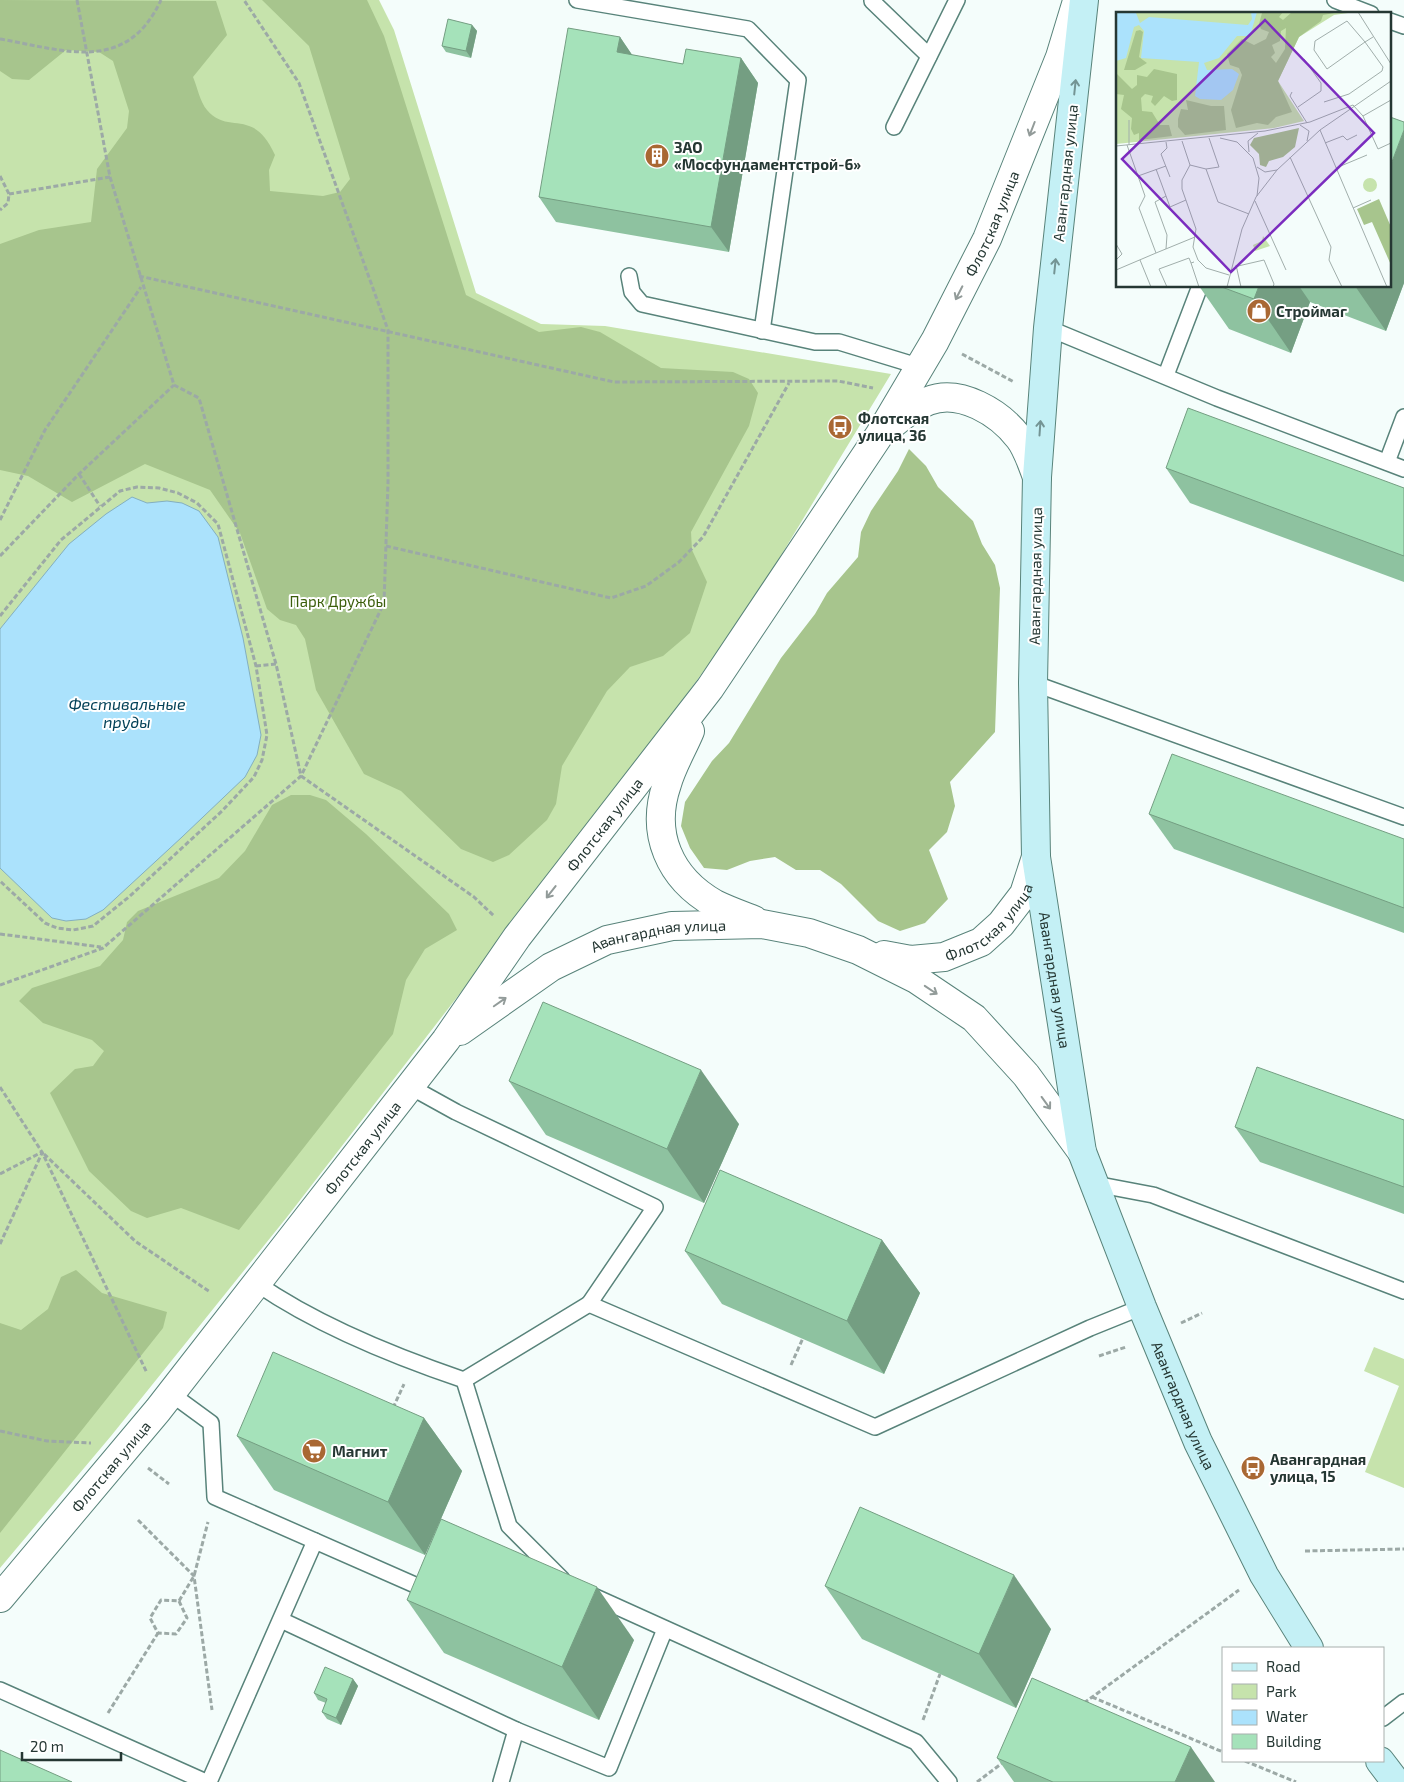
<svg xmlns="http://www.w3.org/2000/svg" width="1404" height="1782" viewBox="0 0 1404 1782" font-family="'Exo 2',sans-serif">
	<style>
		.green { fill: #c6e3ac }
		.forest { fill: #a7c58d }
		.water { fill: #abe2fc; stroke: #83afc0 }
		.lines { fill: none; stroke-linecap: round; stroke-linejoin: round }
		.service-casing { stroke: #58837a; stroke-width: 18 }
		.tertiary-casing { stroke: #58837a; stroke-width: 30 }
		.secondary-casing { stroke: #58837a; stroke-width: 30 }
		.path { stroke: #9ca9a6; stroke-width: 3; stroke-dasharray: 5 2.5; stroke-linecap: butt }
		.service { stroke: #fff; stroke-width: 15 }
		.tertiary { stroke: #fff; stroke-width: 28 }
		.secondary { stroke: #c4f0f5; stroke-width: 28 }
		.wall { fill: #8ec2a0 }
		.shaded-wall { fill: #749e82 }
		.building { fill: #a5e2ba; stroke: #749e82 }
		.oneway { stroke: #749494 }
		.oneway2 { stroke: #929b99 }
		.labels { text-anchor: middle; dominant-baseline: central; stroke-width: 4; stroke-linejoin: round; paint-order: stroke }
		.poi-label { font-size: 15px; font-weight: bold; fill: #253733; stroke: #fff; text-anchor: start }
		.street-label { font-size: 15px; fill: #253733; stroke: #fff }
		.park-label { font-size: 15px; fill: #3b5e0b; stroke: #fff }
		.water-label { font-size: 16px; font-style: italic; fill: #044258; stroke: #fff }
		.inset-road { fill: none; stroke: #a1aeab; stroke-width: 1 }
		.view { fill: #7b2cbf; fill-opacity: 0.15; stroke: #7b2cbf; stroke-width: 2.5 }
		.inset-edge { fill: none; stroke: #253733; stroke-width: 2.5 }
	</style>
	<rect width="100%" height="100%" fill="#f4fdfb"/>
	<!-- green -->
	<g class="green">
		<polygon points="0,0 379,0 394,30 476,293 541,324 605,326 891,374 746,613 608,802 287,1217 111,1436 0,1568"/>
		<polygon points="1374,1347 1404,1359 1404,1488 1365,1472 1399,1386 1364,1371"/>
	</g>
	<!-- forest -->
	<g class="forest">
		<path d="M 0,0 L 216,1 L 227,35 L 193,77 C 197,86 200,102 207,110 C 229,136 253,106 275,155 L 269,170 L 270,191 L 323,196 L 340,192 L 350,179 L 309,46 L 262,0 L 367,0 L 384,36 L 466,295 L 539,332 L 581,327 L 600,332 L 661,368 L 733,372 L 749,379 L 758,393 L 749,426 L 691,532 L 692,550 L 707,582 L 690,633 L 663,656 L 630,667 L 607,691 L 562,766 L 556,804 L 547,820 L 509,855 L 493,862 L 461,849 L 401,791 L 364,774 L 316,690 L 305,639 L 296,625 L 280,620 L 267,609 L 240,533 L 210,490 L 145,464 L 72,502 L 28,476 L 0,470 L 0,244 L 39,230 L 91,222 L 97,169 L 127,128 L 129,111 L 113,61 L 99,52 L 66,50 L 29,80 L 12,79 L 0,71 Z"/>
		<polygon points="909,449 926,466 938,487 973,521 982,544 995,565 1000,588 995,732 950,782 955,806 947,832 929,850 948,899 925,923 900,931 878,921 841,884 820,870 796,870 775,857 750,861 727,870 704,868 690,848 681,826 685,802 712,761 729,743 781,658 815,614 827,593 858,557 861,532 871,511 898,471"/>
		<polygon points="291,795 310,795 326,800 366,834 449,914 457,930 425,949 406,980 393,1034 239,1230 181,1208 147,1218 131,1211 89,1171 50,1093 75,1069 93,1066 104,1051 92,1040 43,1023 19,1001 32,988 100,966 123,940 127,922 138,911 219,878 245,851 272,805"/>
		<polygon points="76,1270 102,1293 167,1312 163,1328 0,1533 0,1323 21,1330 48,1309 61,1277"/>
	</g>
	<!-- water -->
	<polygon class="water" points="132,497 147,503 167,501 182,503 199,511 218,537 243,638 261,735 257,755 245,777 182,837 103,910 86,919 66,921 52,918 0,868 0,629 69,544 106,514"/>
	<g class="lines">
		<defs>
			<g id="service">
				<polyline points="577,0 748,29 798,80 762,331"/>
				<polyline points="1335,0 1371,14"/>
				<polyline points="872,1 929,56"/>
				<polyline points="1390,21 1404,26"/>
				<polyline points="894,127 957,0"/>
				<polyline points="629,276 632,292 642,304 815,342 839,342 921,367"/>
				<polyline points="1048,328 1217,398 1404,469"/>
				<polyline points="1166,375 1200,286"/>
				<polyline points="1387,462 1404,417"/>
				<polyline points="1033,683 1404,817"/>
				<polyline points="409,1086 456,1112 655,1207 589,1304"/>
				<polyline points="1095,1184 1153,1195 1404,1291"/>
				<path d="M 256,1283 C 315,1324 396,1357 464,1380 L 509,1526 L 562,1579"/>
				<polyline points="464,1380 589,1304 875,1427 1090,1328 1142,1307"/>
				<polyline points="170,1393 211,1423 215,1497 415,1585"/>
				<polyline points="591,1595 916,1742 949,1782"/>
				<polyline points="281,1620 516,1730 501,1782"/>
				<polyline points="0,1690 206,1782"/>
				<polyline points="1383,1718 1404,1702"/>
				<polyline points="516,1730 609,1768 665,1629"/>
				<polyline points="209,1782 315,1541"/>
			</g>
			<g id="tertiary">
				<path d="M 889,427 C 901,417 913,407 928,401 C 960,388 1000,413 1019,438 C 1027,448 1032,464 1037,477"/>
				<path d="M 690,731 C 683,748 672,766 667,784 C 650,833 669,878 715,904 C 727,910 741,915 754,920"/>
				<path id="s1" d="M 884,955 L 911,960 L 944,957 L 981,942 L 1001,924 L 1024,894 L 1036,857"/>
				<path id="s2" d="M 460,1031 L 551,967 L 607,940 L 672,926 L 762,924 L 809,933 L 858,950 L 916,979 L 974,1018 L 1026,1075 L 1082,1152"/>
				<path id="s3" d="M 0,1598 L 158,1410 L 446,1040 L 517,937 L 710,688 L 880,434 L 935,341 L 987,239 L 1060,57 L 1077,1"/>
			</g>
			<g id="secondary">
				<path id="s4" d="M 1084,0 L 1048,328 L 1037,477 L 1033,683 L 1036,857 L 1082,1152 L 1142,1307 L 1198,1442 L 1264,1575 L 1309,1648"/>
				<polyline points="1380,1761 1396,1782"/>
			</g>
		</defs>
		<!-- service casing -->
		<use href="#service" class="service-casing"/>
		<!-- tertiary casing -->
		<use href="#tertiary" class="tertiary-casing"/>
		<!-- secondary casing -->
		<use href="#secondary" class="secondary-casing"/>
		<!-- path -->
		<g class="path">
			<polyline points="77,0 110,177 174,385 199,398 276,664 301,776 474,897 494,916"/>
			<path d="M 0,39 C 64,50 126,75 161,0"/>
			<polyline points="1117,114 1118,115"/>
			<polyline points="0,176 9,194 8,203 0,210"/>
			<polyline points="9,194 110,177"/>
			<polyline points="139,276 614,382 838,381 873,388"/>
			<polyline points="962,354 1014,382"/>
			<polyline points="79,474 100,506"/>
			<polyline points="0,520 45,430 141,287"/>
			<polyline points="386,546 611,598 646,586 679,562 703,537 789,383"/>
			<polyline points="0,556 79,474 174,385"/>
			<polyline points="0,616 61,540 120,491 137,487 159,488 178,493 197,503 218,524 256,666 267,735 262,760 254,777 222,811 130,896 93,926 73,930 57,928 45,923 0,881"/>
			<polyline points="256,666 276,664"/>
			<polyline points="0,934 101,947"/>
			<polyline points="0,985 103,948 301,776 384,603 388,483 388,330 299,83 244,0"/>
			<polyline points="0,1087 42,1152 147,1373"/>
			<polyline points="44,1154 135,1241 210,1292"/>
			<polyline points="0,1174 42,1152"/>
			<polyline points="0,1244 42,1153"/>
			<polyline points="1181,1323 1202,1313"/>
			<polyline points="1099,1356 1126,1347"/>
			<polyline points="791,1365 803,1338"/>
			<polyline points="393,1408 404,1384"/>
			<polyline points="0,1431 47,1441 91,1443"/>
			<polyline points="148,1468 169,1484"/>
			<polyline points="138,1520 194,1576 212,1710"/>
			<polyline points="1305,1551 1404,1549"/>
			<polyline points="179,1601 187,1618 176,1634 158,1633 150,1618 161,1600 179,1601 194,1576 208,1522"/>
			<polyline points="1092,1697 1223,1752"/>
			<polyline points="1084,1703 1239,1590"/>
			<polyline points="108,1713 158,1633"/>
			<polyline points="923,1720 940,1674"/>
			<polyline points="1245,1761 1296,1782"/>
			<polyline points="977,1782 1005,1761"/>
		</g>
		<!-- service -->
		<use href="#service" class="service"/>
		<!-- tertiary -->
		<use href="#tertiary" class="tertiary"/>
		<!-- secondary -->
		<use href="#secondary" class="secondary"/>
	</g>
	<!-- wall -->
	<g class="wall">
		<polygon points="472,25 477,31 471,58 446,52 442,46"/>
		<polygon points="620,37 632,55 683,64 741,58 758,83 729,252 556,222 539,197"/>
		<polygon points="1404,122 1404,283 1386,331 1310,302 1291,353 1229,329 1199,286 1390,286"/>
		<polygon points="1166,468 1404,488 1404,582 1190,503"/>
		<polygon points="1149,814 1404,839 1404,933 1174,849"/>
		<polygon points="509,1081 739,1124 704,1203 546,1135"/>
		<polygon points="1404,1120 1404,1214 1260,1162 1235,1127"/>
		<polygon points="882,1240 920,1293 884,1374 722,1304 685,1251"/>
		<polygon points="424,1418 462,1471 425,1555 274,1490 237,1436"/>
		<polygon points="825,1586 1051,1629 1016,1708 862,1639"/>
		<polygon points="407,1600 634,1640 599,1720 444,1653"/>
		<polygon points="353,1679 358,1686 341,1725 327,1719 322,1712 326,1703 318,1700 314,1693"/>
		<polygon points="997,1758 1215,1782 1014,1782"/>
	</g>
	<!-- shaded-wall -->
	<g class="shaded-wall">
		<polygon points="472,25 477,31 471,58 466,51"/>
		<polygon points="620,37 637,62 617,52"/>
		<polygon points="741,58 758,83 729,252 711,227"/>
		<polygon points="1404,130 1404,283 1386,331 1355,286 1390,286 1390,167"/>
		<polygon points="1259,286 1299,286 1310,302 1291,353 1254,299"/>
		<polygon points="701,1070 739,1124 704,1203 667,1149"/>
		<polygon points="882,1240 920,1293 884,1374 847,1321"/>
		<polygon points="424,1418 462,1471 425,1555 388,1502"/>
		<polygon points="1014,1575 1051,1629 1016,1708 979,1654"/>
		<polygon points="597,1587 634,1640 599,1720 562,1667"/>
		<polygon points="353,1679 358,1686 341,1725 336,1718"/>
		<polygon points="1191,1747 1215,1782 1175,1782"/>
	</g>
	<!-- building -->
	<g class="building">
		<polygon points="448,19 472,25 466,51 442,46"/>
		<polygon points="568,28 620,37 617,52 683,64 686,49 741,58 711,227 539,197"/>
		<polygon points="1390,117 1404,122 1404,130 1390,167"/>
		<polygon points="1219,286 1259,286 1254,299"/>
		<polygon points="1188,408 1404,488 1404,556 1166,468"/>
		<polygon points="1172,754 1404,839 1404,908 1149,814"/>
		<polygon points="543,1002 701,1070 667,1149 509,1081"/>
		<polygon points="1257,1067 1404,1120 1404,1187 1235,1127"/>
		<polygon points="720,1170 882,1240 847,1321 685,1251"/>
		<polygon points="273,1352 424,1418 388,1502 237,1436"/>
		<polygon points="860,1507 1014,1575 979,1654 825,1586"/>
		<polygon points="441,1519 597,1587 562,1667 407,1600"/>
		<polygon points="325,1667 353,1679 336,1718 322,1712 327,1699 314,1693"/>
		<polygon points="1032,1678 1191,1747 1175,1782 1053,1782 997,1758"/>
		<polygon points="0,1750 72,1782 0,1782"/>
	</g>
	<!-- one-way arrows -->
	<defs><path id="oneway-shaft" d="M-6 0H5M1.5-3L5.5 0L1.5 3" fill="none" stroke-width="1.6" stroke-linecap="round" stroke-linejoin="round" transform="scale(1.25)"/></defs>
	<g class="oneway">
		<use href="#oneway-shaft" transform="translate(1075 87) rotate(-84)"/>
		<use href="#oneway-shaft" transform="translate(1055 266) rotate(-84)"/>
		<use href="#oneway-shaft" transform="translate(1040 428) rotate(-86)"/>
	</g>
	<g class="oneway2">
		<use href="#oneway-shaft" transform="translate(1032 129) rotate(111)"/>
		<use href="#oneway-shaft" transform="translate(959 293) rotate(117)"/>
		<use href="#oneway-shaft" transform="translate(551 892) rotate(128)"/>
		<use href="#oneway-shaft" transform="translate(931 990) rotate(34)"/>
		<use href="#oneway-shaft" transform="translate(500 1002) rotate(-35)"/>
		<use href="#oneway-shaft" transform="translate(1046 1103) rotate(54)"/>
	</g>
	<!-- icons -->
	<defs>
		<symbol id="building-disc" viewBox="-11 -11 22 22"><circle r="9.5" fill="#a96833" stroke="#fff"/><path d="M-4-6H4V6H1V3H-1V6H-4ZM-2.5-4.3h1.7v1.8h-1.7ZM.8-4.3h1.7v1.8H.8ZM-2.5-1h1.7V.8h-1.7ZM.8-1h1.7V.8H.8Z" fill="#fff"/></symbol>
		<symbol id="shop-disc" viewBox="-11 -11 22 22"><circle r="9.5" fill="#a96833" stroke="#fff"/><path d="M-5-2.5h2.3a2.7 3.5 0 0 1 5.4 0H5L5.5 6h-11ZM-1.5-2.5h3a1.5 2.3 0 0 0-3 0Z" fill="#fff"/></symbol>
		<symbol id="bus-disc" viewBox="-11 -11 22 22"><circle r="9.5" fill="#a96833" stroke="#fff"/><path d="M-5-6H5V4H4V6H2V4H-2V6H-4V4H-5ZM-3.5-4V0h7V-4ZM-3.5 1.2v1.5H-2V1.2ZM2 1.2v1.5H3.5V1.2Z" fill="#fff"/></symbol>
		<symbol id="supermarket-disc" viewBox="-11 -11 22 22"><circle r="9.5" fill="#a96833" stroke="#fff"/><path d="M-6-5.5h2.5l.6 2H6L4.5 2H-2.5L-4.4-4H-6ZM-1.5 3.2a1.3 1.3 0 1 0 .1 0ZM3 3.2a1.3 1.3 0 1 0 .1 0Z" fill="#fff"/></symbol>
	</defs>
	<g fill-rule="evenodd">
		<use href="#building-disc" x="643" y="142" width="28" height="28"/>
		<use href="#shop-disc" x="1245" y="297" width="28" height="28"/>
		<use href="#bus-disc" x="826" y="413" width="28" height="28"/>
		<use href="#supermarket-disc" x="300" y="1437" width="28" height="28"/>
		<use href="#bus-disc" x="1239" y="1454" width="28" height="28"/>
	</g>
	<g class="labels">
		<!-- poi labels -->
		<g class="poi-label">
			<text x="674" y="147">ЗАО<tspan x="674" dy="17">«Мосфундаментстрой-6»</tspan></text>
			<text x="1276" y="311">Строймаг</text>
			<text x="858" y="418">Флотская<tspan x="858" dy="17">улица, 36</tspan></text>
			<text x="332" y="1451">Магнит</text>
			<text x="1270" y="1459">Авангардная<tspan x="1270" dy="17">улица, 15</tspan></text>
		</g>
		<!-- street labels -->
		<g class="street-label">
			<text transform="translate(1065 173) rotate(-84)">Авангардная улица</text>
			<text stroke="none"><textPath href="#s3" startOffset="1699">Флотская улица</textPath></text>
			<text transform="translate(1035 576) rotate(-89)">Авангардная улица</text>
			<text stroke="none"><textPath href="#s3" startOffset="982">Флотская улица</textPath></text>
			<text stroke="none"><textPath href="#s1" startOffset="119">Флотская улица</textPath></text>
			<text stroke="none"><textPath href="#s2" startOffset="225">Авангардная улица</textPath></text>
			<text stroke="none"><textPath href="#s4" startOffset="984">Авангардная улица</textPath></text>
			<text stroke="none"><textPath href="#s3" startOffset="578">Флотская улица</textPath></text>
			<text stroke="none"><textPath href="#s4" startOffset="1431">Авангардная улица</textPath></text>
			<text stroke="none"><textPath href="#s3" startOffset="172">Флотская улица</textPath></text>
		</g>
		<!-- park labels -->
		<g class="park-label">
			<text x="338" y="601">Парк Дружбы</text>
		</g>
		<!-- water labels -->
		<g class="water-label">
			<text x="127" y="703">Фестивальные<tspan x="127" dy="18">пруды</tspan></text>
		</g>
	</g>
	<!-- overview -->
	<g transform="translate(1116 12)">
		<rect width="275" height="275" fill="#f4fdfb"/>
		<path d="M 0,0 L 232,0 L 232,1 L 218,3 L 183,25 L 162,69 L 188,109 L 158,116 L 0,132 ZM247 173a7 7 0 1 1 14 0a7 7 0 1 1-14 0ZM 147,224 L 154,234 L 139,239 L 137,233 L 146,229 Z" fill="#c6e3ac"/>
		<path d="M 167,0 L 163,5 L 167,8 L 176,0 L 224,0 L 207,3 L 205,9 L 183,25 L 162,69 L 176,100 L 160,105 L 152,113 L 141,111 L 120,116 L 115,98 L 126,63 L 123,56 L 114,53 L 111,42 L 126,27 L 138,33 L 150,27 L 153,20 L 145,17 L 143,12 L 146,1 ZM 170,16 L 169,37 L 160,51 L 155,45 L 159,41 L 156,33 L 164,29 L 165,19 ZM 24,18 L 27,20 L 23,45 L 31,51 L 19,58 L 8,58 L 20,19 ZM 38,57 L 61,62 L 61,88 L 56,89 L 48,84 L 39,94 L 35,90 L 37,84 L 29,82 L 25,86 L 26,99 L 36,100 L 44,113 L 53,113 L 56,124 L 23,128 L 23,121 L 18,123 L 15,117 L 16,106 L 5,97 L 8,83 L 0,82 L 0,61 L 16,77 L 21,73 L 21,63 L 31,65 ZM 70,88 L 95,94 L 108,94 L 110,118 L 69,123 L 62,115 L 62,107 L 65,97 L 72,98 ZM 183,116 L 179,135 L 167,145 L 153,149 L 150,155 L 144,153 L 143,142 L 134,133 L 138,126 ZM 263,187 L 275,215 L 275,253 L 256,210 L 248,213 L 241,197 Z" fill="#a7c58d" fill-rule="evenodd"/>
		<path d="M 0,0 L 20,1 L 24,11 L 33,5 L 132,13 L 136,7 L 135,0 L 141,0 L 134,24 L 121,24 L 103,46 L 88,51 L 91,58 L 116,57 L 123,62 L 117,78 L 105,88 L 84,87 L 79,84 L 83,50 L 25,46 L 28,19 L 23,13 L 18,15 L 10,46 L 0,49 Z" fill="#abe2fc"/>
		<path class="inset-road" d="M 242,0 L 275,52M 176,80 L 174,84 L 191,111M 208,90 L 233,82 L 266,59 L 267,55 L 249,30 L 231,9 L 199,29 L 198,38 L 211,57 L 249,30 L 257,25M 182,95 L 205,79 L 205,71 L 188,47M 247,104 L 275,88M 13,108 L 13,133M 184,113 L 193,119 L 191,129M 204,118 L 271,275M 104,126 L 121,130 L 137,146 L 143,166 L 141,184M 66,129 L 74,153 L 66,168 L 66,177 L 80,217 L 77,235 L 82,248 L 90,256 L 113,263M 50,130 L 51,136 L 45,142 L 54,165M 209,131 L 227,124 L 231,128 L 241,123M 11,133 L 29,184 L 23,196 L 40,241 L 79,225M 0,134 L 149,119 L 194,110 L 237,93 L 247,104 L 262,137 L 275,131M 133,140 L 132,129 L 142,121M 174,145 L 215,235 L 213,248 L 226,275M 74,153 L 90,157 L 102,190 L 133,202M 141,155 L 149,160 L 161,158M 220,156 L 251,143M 40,157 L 50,184 L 39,190 L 51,223 L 50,237M 90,157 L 103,155 L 93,126M 22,164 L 50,154M 50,184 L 54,195 L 70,188M 139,189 L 170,258M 237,196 L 255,188M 0,232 L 6,242 L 0,248M 24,248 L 35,275M 78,250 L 75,251 L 83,275M 120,253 L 125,275M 122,254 L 148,248 L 158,272 L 157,275M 0,258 L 40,241M 51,275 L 43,257 L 73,246 L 75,251M 111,275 L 126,217 L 140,185 L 161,158 L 204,118 L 275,69"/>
		<path class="view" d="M 149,8 L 258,121 L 115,260 L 6,147 Z"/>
		<rect width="275" height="275" class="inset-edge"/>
	</g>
	<!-- legend -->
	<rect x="1222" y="1647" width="162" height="115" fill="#ffffff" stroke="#a8afad"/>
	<rect x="1232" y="1663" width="25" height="8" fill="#c4f0f5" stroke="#a8afad"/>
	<text x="1266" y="1672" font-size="15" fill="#253733">Road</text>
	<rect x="1232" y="1684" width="25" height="15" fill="#c6e3ac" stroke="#a8afad"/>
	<text x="1266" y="1697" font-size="15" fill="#253733">Park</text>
	<rect x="1232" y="1710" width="25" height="15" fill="#abe2fc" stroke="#a8afad"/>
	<text x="1266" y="1722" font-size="15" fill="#253733">Water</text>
	<rect x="1232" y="1734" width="25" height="15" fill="#a5e2ba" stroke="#a8afad"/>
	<text x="1266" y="1747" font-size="15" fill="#253733">Building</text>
	<!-- scale -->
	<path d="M22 1752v8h99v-8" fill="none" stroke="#253733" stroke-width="2.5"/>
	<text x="30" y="1752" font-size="15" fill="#253733" stroke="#ffffff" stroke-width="4" paint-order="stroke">20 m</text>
</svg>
